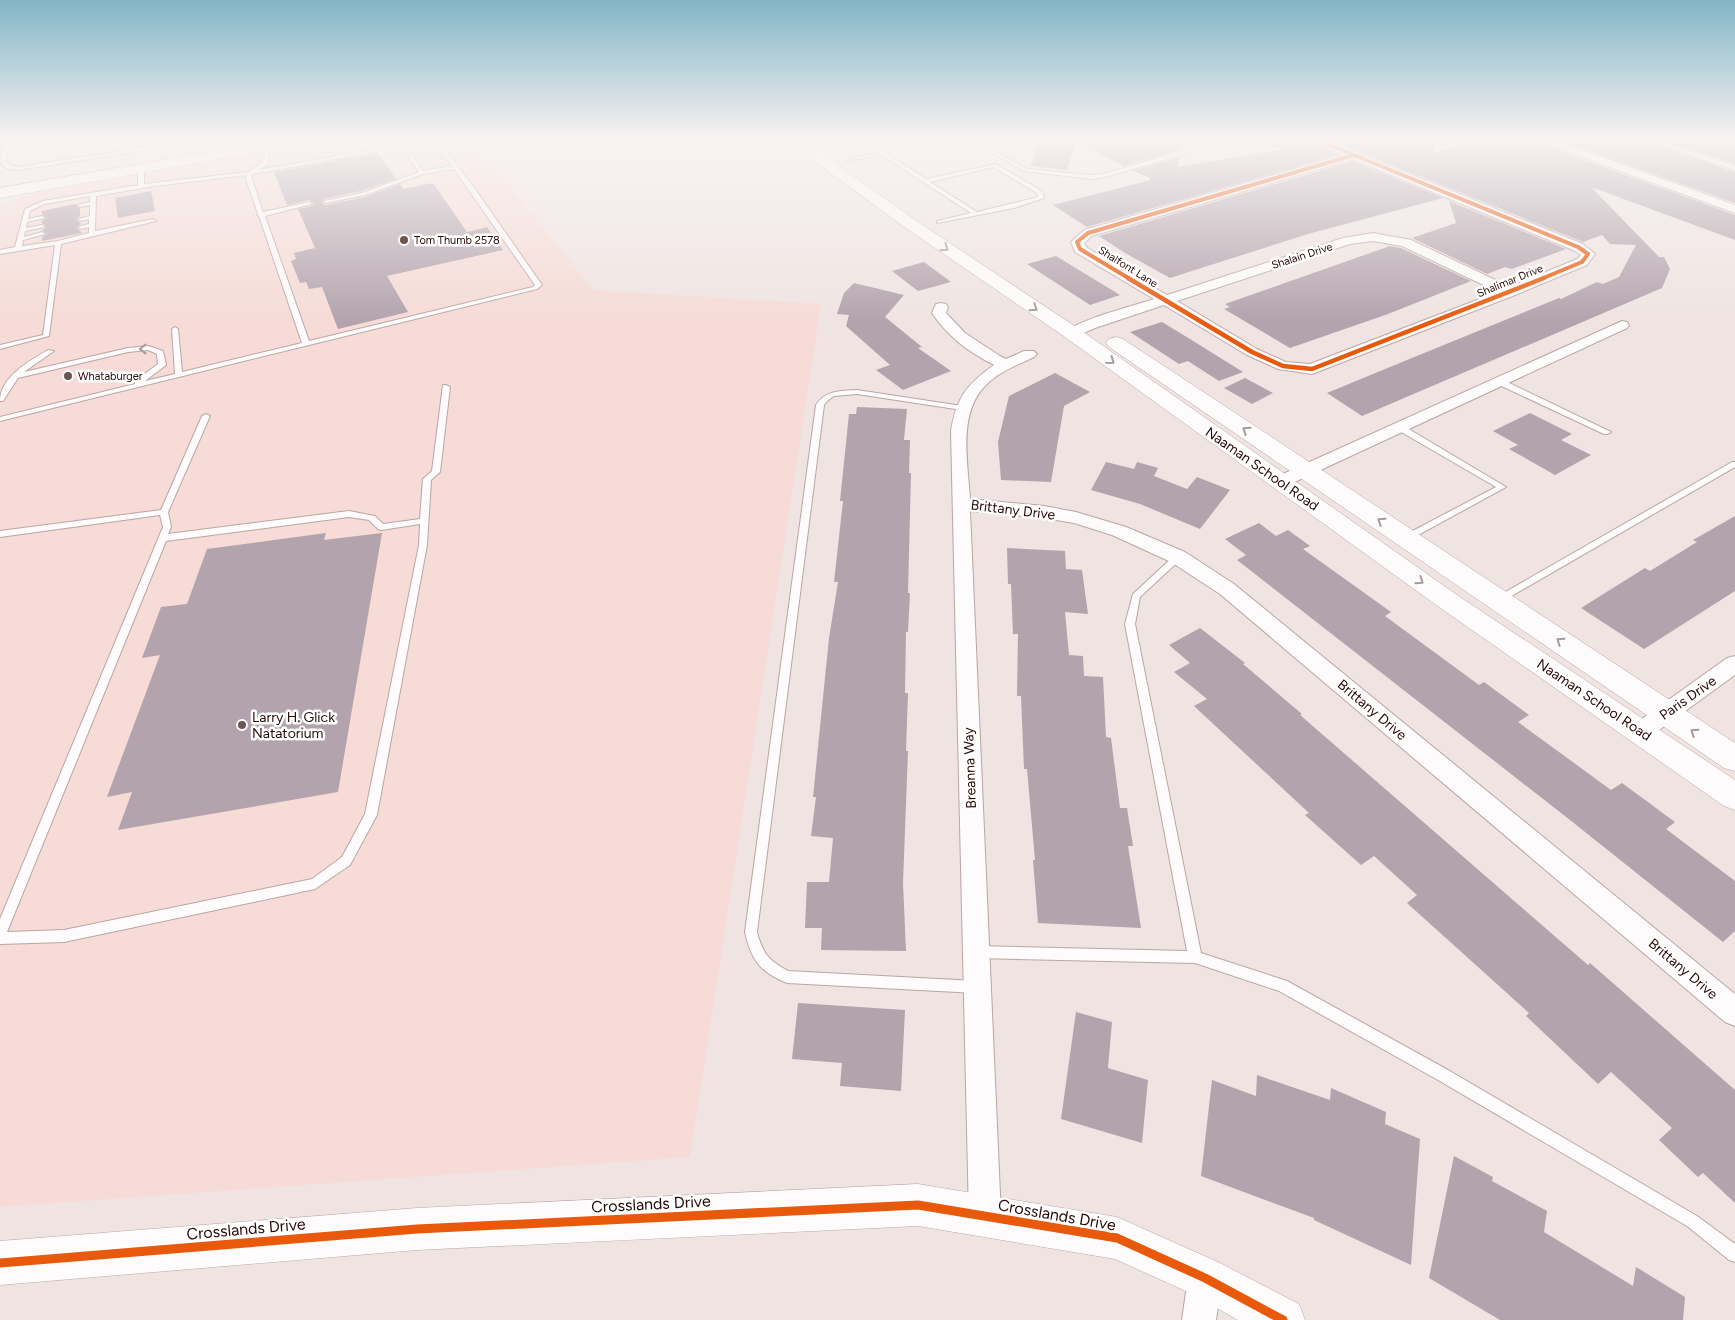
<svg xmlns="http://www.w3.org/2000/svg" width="1735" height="1320" viewBox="0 0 1735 1320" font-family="Figtree,sans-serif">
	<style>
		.built { fill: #f6dbd6 }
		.building { fill: #b2a3ac }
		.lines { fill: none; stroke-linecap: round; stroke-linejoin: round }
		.lane-casing { stroke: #baa6a3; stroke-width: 2 }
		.street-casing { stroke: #baa6a3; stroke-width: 2 }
		.secondary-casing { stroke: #baa6a3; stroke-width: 1 }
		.lane { fill: #fdfbfb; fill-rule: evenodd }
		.street { fill: #fdfbfb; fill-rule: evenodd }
		.secondary { fill: #fdfbfb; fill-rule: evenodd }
		.cycleway-far2-casing { stroke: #fff; stroke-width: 5.5 }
		.cycleway-far1-casing { stroke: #fff; stroke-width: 7 }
		.cycleway-casing { stroke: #fff; stroke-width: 12 }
		.cycleway-far2 { stroke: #e8590c; stroke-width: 4 }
		.cycleway-far1 { stroke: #e8590c; stroke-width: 4.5 }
		.cycleway { stroke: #e8590c; stroke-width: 9 }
		.oneway { stroke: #a79a99 }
		.poi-dot { fill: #6d5552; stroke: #fff; stroke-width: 2 }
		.labels { text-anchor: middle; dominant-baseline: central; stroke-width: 5; stroke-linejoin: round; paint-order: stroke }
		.far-poi-label { font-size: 11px; fill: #270805; stroke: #fff; text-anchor: start }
		.far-street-label { font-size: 11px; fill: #270805; stroke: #fff }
		.street-label { font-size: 14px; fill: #270805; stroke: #fff }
		.poi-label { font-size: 14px; fill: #270805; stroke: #fff; text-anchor: start }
		.near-street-label { font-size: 16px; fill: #270805; stroke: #fff }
	</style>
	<rect width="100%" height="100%" fill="#efe4e2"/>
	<!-- built -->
	<polygon class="built" points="339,139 472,139 593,290 821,304 690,1157 0,1207 0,207 30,194"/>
	<!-- building -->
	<g class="building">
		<polygon points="1041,139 1181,139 1180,150 1124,166 1076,141 1067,170 1031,166"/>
		<polygon points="1266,139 1308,139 1338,155 1087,227 1053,205 1151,180 1149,179 1151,178 1133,171 1179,157 1178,171 1179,167 1283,149 1266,144"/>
		<polygon points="1327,139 1433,139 1434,153 1490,139 1536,139 1538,143 1735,215 1735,240 1591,187 1659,257 1664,257 1670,269 1662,288 1362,416 1327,393 1407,360 1559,298 1561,299 1597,282 1603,284 1619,277 1636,245 1610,244 1602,235 1583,242"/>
		<polygon points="1556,139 1643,139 1644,141 1735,172 1735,203"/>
		<polygon points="1657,139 1718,139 1735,144 1735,164"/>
		<polygon points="378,153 396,179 361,191 323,199 322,203 326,205 365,197 400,184 403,189 433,183 467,232 487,227 503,250 387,276 408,312 338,329 322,287 309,289 306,282 300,283 291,261 296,259 294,253 315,248 298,209 312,206 314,204 309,200 287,205 274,172"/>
		<polygon points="1353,161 1443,198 1308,234 1170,278 1125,253 1099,236"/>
		<polygon points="151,191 155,211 118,218 115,198"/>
		<polygon points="1449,201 1566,249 1512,269 1505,267 1487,274 1412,238 1456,223"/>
		<polygon points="75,204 80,209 80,216 76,219 81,224 76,227 82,233 42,241 42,237 47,234 42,230 47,227 42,223 42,221 47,218 42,214 42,211"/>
		<polygon points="1390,246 1401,248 1471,281 1388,314 1290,348 1224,309 1230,307 1225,304"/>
		<polygon points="1056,256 1120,295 1090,305 1027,264"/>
		<polygon points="924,262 951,282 918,291 892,271"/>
		<polygon points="854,283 904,295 885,317 922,347 918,348 951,371 903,390 876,370 890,365 846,326 849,315 837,314 844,293"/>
		<polygon points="1162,322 1190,339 1243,372 1219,381 1188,361 1179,364 1130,332"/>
		<polygon points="1055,373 1090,392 1064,406 1051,482 1001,480 998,442 1009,396"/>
		<polygon points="1245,378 1273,393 1252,404 1224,388"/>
		<polygon points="857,407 907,409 904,440 910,440 909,473 911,473 908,593 910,593 908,632 906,632 905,693 908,693 906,751 908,751 903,883 906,951 821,950 822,928 805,928 807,882 829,882 833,838 811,836 816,797 813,797 829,638 838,582 834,582 843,501 840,501 849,414 856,414"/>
		<polygon points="1530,413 1572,434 1561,440 1591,455 1555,475 1509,449 1518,445 1493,431"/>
		<polygon points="1106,462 1134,469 1137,462 1158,468 1154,476 1187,489 1197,477 1230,490 1200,529 1140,504 1091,490"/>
		<polygon points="1735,516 1735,591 1644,649 1581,608 1645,568 1650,571 1697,542 1693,540"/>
		<polygon points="1259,523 1276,536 1288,530 1310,546 1303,549 1391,612 1385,616 1479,685 1484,682 1529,715 1518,722 1611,790 1622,783 1675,822 1666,829 1735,881 1735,931 1723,942 1570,820 1237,560 1246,555 1225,539"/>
		<polygon points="326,533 324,540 382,533 338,792 118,830 132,792 107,797 160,655 142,658 161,607 187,604 207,549"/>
		<polygon points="1007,548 1065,551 1066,569 1082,570 1088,614 1065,612 1069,655 1083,656 1084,676 1103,677 1106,737 1111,738 1120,808 1127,808 1133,846 1128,846 1141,928 1038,923 1033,860 1035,860 1027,769 1024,769 1021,696 1017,696 1018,634 1013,634 1011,584 1008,584"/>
		<polygon points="1200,628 1245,663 1243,664 1302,714 1300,715 1588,965 1590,963 1735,1090 1735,1203 1703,1173 1698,1177 1659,1140 1672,1128 1611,1072 1598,1084 1526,1016 1529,1013 1407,903 1417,895 1374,856 1361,865 1305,815 1309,813 1194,706 1207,699 1174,672 1190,663 1169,645"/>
		<polygon points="798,1003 905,1010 901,1091 840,1086 842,1063 792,1059"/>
		<polygon points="1076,1012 1112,1022 1108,1068 1148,1080 1142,1143 1061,1119"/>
		<polygon points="1257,1075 1330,1100 1331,1088 1386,1112 1385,1124 1420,1139 1411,1265 1314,1220 1314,1218 1201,1176 1212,1080 1256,1096"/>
		<polygon points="1454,1156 1493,1177 1492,1181 1547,1211 1544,1232 1633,1286 1636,1267 1685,1297 1683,1320 1500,1320 1429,1278"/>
	</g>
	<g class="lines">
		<defs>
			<g id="lane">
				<polygon points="4,139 9,139 6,162 10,165 18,167 160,145 177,139 184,139 161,148 18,170 6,168 0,162"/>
				<path d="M 432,139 L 437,139 L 475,189 L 542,285 L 537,289 L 0,421 L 0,417 L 135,384 L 135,381 L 158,364 L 157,354 L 148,350 L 128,352 L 18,378 L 3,401 L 0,401 C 0,377 29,361 48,350 L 54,351 L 24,372 L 128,348 L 149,346 L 163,351 L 166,365 L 145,381 L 175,374 L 172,329 L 175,327 L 178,329 L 182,372 L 302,343 L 259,216 L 257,215 L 258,214 L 246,179 L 247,175 L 155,186 L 96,196 L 95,231 L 153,219 L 156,221 L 61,244 L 49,336 L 0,349 L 0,345 L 43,335 L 55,245 L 0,254 L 0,250 L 15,247 L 25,209 L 43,201 L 138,185 L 138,168 L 141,166 L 144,168 L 144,184 L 248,172 L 262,163 L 264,146 L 267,144 L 270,146 L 268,164 L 259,170 ZM 434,142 L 452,166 L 423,171 L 407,147 ZM 402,147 L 419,172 L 362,193 L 323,201 L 326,203 L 365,195 L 423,174 L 454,169 L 535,285 L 533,287 L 309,341 L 265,216 L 312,204 L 309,202 L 263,212 L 252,179 L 252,174 ZM 90,196 L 90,202 L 77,205 L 80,207 L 90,205 L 90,216 L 78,219 L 81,221 L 89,219 L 89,224 L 78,227 L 81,229 L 89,227 L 89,233 L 58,241 L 22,246 L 23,240 L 45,234 L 42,232 L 24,237 L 25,231 L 45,227 L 42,225 L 26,228 L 27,222 L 45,218 L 42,216 L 28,219 L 30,211 L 44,204 Z"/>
				<path d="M 858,139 L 864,139 L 926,179 L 996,164 L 1042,191 L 1044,198 L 1014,208 L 937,223 L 937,221 L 971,213 L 880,154 L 847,162 L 847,160 L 877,152 ZM 993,167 L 1037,193 L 1038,197 L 977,212 L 930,182 Z"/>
				<polygon points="967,139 973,139 1027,169 1091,175 1103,174 1204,145 1206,141 1205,139 1209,139 1212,141 1208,147 1105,177 1091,179 1024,171"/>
				<polygon points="1645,139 1652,139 1735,166 1735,170"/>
				<polygon points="1495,379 1501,379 1611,432 1607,434 1604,434 1495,383"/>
				<path d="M 443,385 L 446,385 L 450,387 L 440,472 L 431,480 L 427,545 L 377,815 L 350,865 L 315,889 L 64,942 L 0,944 L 0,919 L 163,527 L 160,515 L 0,537 L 0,531 L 161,510 L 202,416 L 206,414 L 210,416 L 168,512 L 171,527 L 168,534 L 349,511 L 375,516 L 383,524 L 420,519 L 423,479 L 432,471 ZM 349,517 L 369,520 L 378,529 L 381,530 L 420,524 L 419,545 L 365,814 L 342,857 L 312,879 L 64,930 L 7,932 L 166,541 Z"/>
				<path d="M 857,390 L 962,406 L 966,408 L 962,410 L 857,394 L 834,396 L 827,401 L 824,405 L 757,932 C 763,954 768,960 788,971 L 976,981 L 981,982 L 983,987 L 981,992 L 976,993 L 787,983 C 760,972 751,960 745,932 L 816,405 C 826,390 840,391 857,390 Z"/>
				<polygon points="1396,425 1402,425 1506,487 1409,540 1403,540 1402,538 1403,536 1496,487 1396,429"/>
				<polygon points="1732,462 1735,462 1735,467 1501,602 1495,602 1493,600 1495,598"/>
				<polygon points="1178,554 1181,555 1183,557 1181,559 1140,597 1135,624 1201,953 1287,981 1448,1070 1697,1216 1735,1244 1735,1262 1729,1260 1687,1226 1438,1080 1279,991 1195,963 977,958 972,956 971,952 972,948 977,946 1187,951 1125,624 1133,594 1175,555"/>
			</g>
			<g id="street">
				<path d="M 1310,139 L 1323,139 L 1583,244 L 1595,254 L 1587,265 L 1515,295 L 1312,374 L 1278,369 L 1247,355 L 1164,305 L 1095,328 L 1077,336 L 1067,336 L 1065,333 C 1073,321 1137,305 1154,299 L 1075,252 L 1071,242 L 1084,230 L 1343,155 ZM 1353,159 L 1573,250 L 1581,255 L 1577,259 L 1510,287 L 1411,240 L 1373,233 L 1343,238 L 1167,295 L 1086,247 L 1084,243 L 1092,236 ZM 1373,241 L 1402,246 L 1498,292 L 1310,364 L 1286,362 L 1257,349 L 1177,301 L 1350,244 Z"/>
				<polygon points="1538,139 1552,139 1735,205 1735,213 1539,141"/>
				<path d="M 941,303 L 946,304 L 948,307 L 946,313 L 965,333 L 1000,356 L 1006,359 L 1024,351 L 1034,351 L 1037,354 L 1034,357 C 1018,365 1000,371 987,384 C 957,412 968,463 970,499 L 1044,506 L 1076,512 L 1126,527 L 1185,552 L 1234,584 L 1735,994 L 1735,1026 L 1725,1022 L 1220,594 L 1171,562 L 1112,535 L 1074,523 L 1044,518 L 970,511 L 1001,1217 L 996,1228 L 985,1233 L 974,1228 L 969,1217 L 951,431 C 956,398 967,384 994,365 C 969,352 948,337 932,313 L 936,304 Z"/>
				<polygon points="1622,321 1627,322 1629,325 1627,328 1286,486 1280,487 1274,486 1271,482 1274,478"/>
				<polygon points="1735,656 1735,675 1648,738 1640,741 1632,738 1629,732 1632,726 1727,658"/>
				<polygon points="1205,1261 1217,1266 1222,1278 1216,1320 1182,1320 1188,1278 1193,1266"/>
			</g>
			<g id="secondary">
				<polygon points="287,139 316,139 309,143 0,198 0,188"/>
				<polygon points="784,139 800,139 915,220 1079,329 1457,595 1735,780 1735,810 1724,806 1439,607 1065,337 903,226"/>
				<polygon points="1116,337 1123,339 1735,743 1735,771 1724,768 1109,347 1106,343 1109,339"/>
				<polygon points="918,1184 1117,1217 1220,1263 1299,1304 1305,1320 1238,1320 1190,1293 1115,1259 918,1226 417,1250 0,1285 0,1241 417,1208"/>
			</g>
		</defs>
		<!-- lane casing -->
		<use href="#lane" class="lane-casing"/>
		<!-- street casing -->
		<use href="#street" class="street-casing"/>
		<!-- secondary casing -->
		<use href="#secondary" class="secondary-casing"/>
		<!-- lane -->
		<use href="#lane" class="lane"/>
		<!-- street -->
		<use href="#street" class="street"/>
		<!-- secondary -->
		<use href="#secondary" class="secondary"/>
		<defs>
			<g id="cycleway-far2">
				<polyline points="1315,139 1354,155"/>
				<polyline points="1354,155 1578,247 1588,254 1582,262 1541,279"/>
				<polyline points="1130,279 1080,249 1077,242 1088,233 1354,155"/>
			</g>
			<polyline id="cycleway-far1" points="1128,278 1252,352 1283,366 1312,369 1544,278"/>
			<polyline id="cycleway" points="0,1263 417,1229 918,1205 1117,1238 1205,1278 1283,1320"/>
		</defs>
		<!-- cycleway-far2 casing -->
		<use href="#cycleway-far2" class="cycleway-far2-casing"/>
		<!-- cycleway-far1 casing -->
		<use href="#cycleway-far1" class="cycleway-far1-casing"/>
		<!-- cycleway casing -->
		<use href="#cycleway" class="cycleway-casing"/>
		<!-- cycleway-far2 -->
		<use href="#cycleway-far2" class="cycleway-far2"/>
		<!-- cycleway-far1 -->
		<use href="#cycleway-far1" class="cycleway-far1"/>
		<!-- cycleway -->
		<use href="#cycleway" class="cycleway"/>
	</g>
	<!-- one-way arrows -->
	<defs><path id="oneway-chevron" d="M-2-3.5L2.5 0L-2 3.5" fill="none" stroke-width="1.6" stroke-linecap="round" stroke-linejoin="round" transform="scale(1.25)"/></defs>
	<g class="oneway">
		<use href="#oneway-chevron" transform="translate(945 248) rotate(34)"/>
		<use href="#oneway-chevron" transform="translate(1034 308) rotate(34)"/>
		<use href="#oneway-chevron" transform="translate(143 349) rotate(179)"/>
		<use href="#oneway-chevron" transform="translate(1111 361) rotate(36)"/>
		<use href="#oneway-chevron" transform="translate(1246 430) rotate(-146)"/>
		<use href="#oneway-chevron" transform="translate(1381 521) rotate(-146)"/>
		<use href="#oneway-chevron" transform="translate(1420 581) rotate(35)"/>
		<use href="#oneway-chevron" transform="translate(1560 641) rotate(-146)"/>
		<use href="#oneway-chevron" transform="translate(1694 732) rotate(-146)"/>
	</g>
	<!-- sky -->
	<linearGradient id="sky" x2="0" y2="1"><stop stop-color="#83b5c6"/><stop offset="0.43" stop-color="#f8f3f2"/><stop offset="1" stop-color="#f8f3f2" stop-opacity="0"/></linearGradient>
	<rect width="1735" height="323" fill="url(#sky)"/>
	<!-- markers -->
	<g class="poi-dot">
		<circle cx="404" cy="240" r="5"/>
		<circle cx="68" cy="376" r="5"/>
		<circle cx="242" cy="725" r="5"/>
	</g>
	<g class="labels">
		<!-- far-poi labels -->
		<g class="far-poi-label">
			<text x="414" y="240">Tom Thumb 2578</text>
			<text x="78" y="376">Whataburger</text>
		</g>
		<!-- far-street labels -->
		<g class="far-street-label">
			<text transform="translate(1302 256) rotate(-18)">Shalain Drive</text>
			<text transform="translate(1128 267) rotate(32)">Shalfont Lane</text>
			<text transform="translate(1510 281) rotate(-22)">Shalimar Drive</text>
		</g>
		<!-- street labels -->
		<g class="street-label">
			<text transform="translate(1262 469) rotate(35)">Naaman School Road</text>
			<text transform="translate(1013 510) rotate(7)">Brittany Drive</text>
			<text transform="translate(1688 698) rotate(-35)">Paris Drive</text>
			<text transform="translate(1594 700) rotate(34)">Naaman School Road</text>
			<text transform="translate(1372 710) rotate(40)">Brittany Drive</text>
			<text transform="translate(970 768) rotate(-92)">Breanna Way</text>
			<text transform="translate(1683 969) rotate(40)">Brittany Drive</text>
		</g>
		<!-- poi labels -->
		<g class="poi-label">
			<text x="252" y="717">Larry H. Glick<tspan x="252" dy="16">Natatorium</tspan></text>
		</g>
		<!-- near-street labels -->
		<g class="near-street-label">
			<text transform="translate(651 1204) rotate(-3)">Crosslands Drive</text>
			<text transform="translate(1057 1215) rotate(10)">Crosslands Drive</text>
			<text transform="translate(246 1229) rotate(-5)">Crosslands Drive</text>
		</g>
	</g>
</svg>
